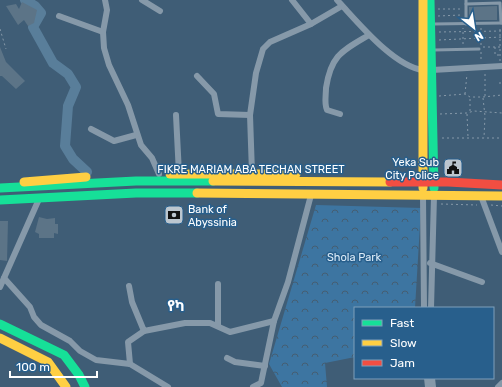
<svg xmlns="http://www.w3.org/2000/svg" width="502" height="387" viewBox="0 0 502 387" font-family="Rubik,'Noto Sans Ethiopic',sans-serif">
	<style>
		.park { fill: url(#park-crowns) }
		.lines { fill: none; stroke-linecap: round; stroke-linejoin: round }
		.river { stroke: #597e9a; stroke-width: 10 }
		.building { fill: #5c7487 }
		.path { stroke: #8699a9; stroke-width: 1; stroke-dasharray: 2 3; stroke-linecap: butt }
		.lane { stroke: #8699a9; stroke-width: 3 }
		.street { stroke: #8699a9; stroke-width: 6 }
		.fast { stroke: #16e098; stroke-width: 9 }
		.slow { stroke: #ffcf43; stroke-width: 9 }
		.jam { stroke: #f24e42; stroke-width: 9 }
		.labels { text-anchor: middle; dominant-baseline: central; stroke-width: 3; stroke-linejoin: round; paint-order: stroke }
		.poi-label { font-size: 11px; fill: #fff; stroke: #285f8c; text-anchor: end }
		.street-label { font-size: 11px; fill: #fff; stroke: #285f8c }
		.park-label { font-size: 11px; fill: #dbebf8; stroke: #285f8c }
		.district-label { font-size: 15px; font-weight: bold; fill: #fff; stroke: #285f8c }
	</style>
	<defs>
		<pattern id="park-crowns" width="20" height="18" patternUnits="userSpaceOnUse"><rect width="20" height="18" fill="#3d75a1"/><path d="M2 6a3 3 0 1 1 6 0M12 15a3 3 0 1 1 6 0" fill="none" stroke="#455e72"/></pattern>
	</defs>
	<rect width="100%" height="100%" fill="#3f5d76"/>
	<!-- park -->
	<polygon class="park" points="316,205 421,208 415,308 355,308 355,357 325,363 327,387 282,387 269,364"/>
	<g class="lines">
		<!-- river -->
		<polyline class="river" points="25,0 35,6 41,13 33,27 53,63 68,74 76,87 68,106 65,146 73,159 87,172"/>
	</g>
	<!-- building -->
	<g class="building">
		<polygon points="22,2 37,10 34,23 28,26 24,20 18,25 6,6 16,4 19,9"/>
		<polygon points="497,6 497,20 469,20 469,7"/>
		<polygon points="0,47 6,62 25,81 16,89 2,76 0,76"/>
		<polygon points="39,217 47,219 55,218 55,224 58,224 58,234 54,233 54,238 39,238 39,234 35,232"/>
		<polygon points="0,221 8,221 7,261 0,260"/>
	</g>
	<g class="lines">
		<!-- path -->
		<g class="path">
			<polyline points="438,9 461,9"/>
			<polyline points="438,16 461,15"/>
			<polyline points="481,28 481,45"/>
			<polyline points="0,29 6,49"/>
			<polyline points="439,32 502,31"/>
			<polyline points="439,40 502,37"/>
			<polyline points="463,44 463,28"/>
			<polyline points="483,47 502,47"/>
			<polyline points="495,47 495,55 502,55"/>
			<polyline points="481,52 481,61"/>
			<polyline points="500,61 500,28"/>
			<polyline points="499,83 502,83"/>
			<polyline points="465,94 467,74"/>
			<polyline points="439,96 465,94 470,97 483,97 502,95"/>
			<polyline points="485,96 485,73"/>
			<polyline points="483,98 485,116 484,138"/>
			<polyline points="470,111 470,98"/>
			<polyline points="440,114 467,113 474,111 502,113"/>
			<polyline points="467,114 468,137"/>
			<polyline points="442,138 502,138"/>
			<polyline points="441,204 477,205"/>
			<polyline points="491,205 502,206"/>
		</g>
		<!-- lane -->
		<g class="lane">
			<polyline points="466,4 500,3 501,23"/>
			<polyline points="433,24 502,23"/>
			<polyline points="466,24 466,0"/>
			<polyline points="434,50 479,49"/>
		</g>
		<!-- street -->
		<g class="street">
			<polyline points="105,0 107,10 103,32 104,48 109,65 128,105 141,145 152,158 159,174"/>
			<polyline points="142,0 160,11"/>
			<polyline points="292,0 311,24"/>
			<path d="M 337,0 C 357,21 393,66 423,70"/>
			<polyline points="59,16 103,32"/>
			<polyline points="432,70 502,66"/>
			<polyline points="197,76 214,94 218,114 250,115"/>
			<path d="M 340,114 L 327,110 C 324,104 326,95 326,88 C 331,55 342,51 369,35"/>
			<polyline points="176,115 179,174"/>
			<polyline points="91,129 114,141 136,135"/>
			<polyline points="252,173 250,115 256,73 263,49 270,42 311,24 342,6"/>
			<polyline points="423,196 424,308"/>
			<polyline points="481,196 502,252"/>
			<polyline points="430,263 482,282"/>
			<polyline points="4,278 30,307 34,317 41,325 70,341 80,351 96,360 130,364 168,387"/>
			<polyline points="129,286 132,302 144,331 185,323 210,323 230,332 274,321"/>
			<polyline points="0,287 39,199"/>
			<polyline points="431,308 434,196"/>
			<polyline points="218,326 218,284"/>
			<polyline points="227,358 235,362 265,366"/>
			<polyline points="130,364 128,342 144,331"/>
			<polyline points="427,378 428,387"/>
			<polyline points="432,378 433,387"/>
			<polyline points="253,387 261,383 274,321 288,282 311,195"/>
			<polyline points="498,387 502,383"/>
		</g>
		<!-- fast -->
		<g class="fast">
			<polyline points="430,0 434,188"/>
			<polyline points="0,188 136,181 213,181"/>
			<polyline points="0,200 136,193 197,193"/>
			<polyline points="0,324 64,355 79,375 85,387"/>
		</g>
		<!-- slow -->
		<g class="slow">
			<polyline points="423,0 423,188"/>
			<polyline points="170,174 296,174"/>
			<polyline points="213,181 390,182"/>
			<polyline points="24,182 86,177"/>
			<polyline points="197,193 502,196"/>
			<polyline points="0,338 48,362 66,387"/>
		</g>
		<!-- jam -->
		<polyline class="jam" points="390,182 448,182 502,185"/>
	</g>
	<!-- icons -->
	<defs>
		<symbol id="civic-square" viewBox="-11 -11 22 22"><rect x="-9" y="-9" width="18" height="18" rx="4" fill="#bcc6cf" stroke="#285f8c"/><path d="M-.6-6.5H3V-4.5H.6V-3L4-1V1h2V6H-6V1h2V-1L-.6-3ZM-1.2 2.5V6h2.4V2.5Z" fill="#111"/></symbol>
		<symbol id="bank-square" viewBox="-11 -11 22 22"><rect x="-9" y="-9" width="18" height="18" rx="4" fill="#bcc6cf" stroke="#285f8c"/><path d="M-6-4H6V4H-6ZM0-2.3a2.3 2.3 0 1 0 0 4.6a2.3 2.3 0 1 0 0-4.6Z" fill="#111"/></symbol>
	</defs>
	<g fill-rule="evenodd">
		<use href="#civic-square" x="442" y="157" width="22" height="22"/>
		<use href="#bank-square" x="163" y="204" width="22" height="22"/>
	</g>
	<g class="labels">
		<!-- poi labels -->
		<g class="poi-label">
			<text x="439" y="162">Yeka Sub<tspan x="439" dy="13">City Police</tspan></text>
			<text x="188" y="209" text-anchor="start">Bank of<tspan x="188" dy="13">Abyssinia</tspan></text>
		</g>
		<!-- street labels -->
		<g class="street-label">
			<text x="251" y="169">FIKRE MARIAM ABA TECHAN STREET</text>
		</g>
		<!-- park labels -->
		<g class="park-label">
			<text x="354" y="257">Shola Park</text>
		</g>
		<!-- district labels -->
		<g class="district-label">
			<text x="176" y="306">የካ</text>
		</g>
	</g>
	<!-- legend -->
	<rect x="354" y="307" width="140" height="72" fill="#285f8c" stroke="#7e9fba"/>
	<rect x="362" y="320" width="20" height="6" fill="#16e098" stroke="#7e9fba"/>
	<text x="390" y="327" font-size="12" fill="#ffffff">Fast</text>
	<rect x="362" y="340" width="20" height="6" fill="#ffcf43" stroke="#7e9fba"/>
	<text x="390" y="347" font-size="12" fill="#ffffff">Slow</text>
	<rect x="362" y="360" width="20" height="6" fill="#f24e42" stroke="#7e9fba"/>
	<text x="390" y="367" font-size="12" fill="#ffffff">Jam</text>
	<!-- north arrow -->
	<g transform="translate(474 28) rotate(150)" stroke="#285f8c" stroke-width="3" paint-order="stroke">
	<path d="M0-3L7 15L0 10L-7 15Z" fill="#ffffff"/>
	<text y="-6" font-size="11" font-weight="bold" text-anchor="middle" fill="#ffffff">N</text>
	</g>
	<!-- scale -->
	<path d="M10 371v6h87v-6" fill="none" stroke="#ffffff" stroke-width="2"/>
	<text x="16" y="371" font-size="12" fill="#ffffff" stroke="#285f8c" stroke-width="3" paint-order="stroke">100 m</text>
</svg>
